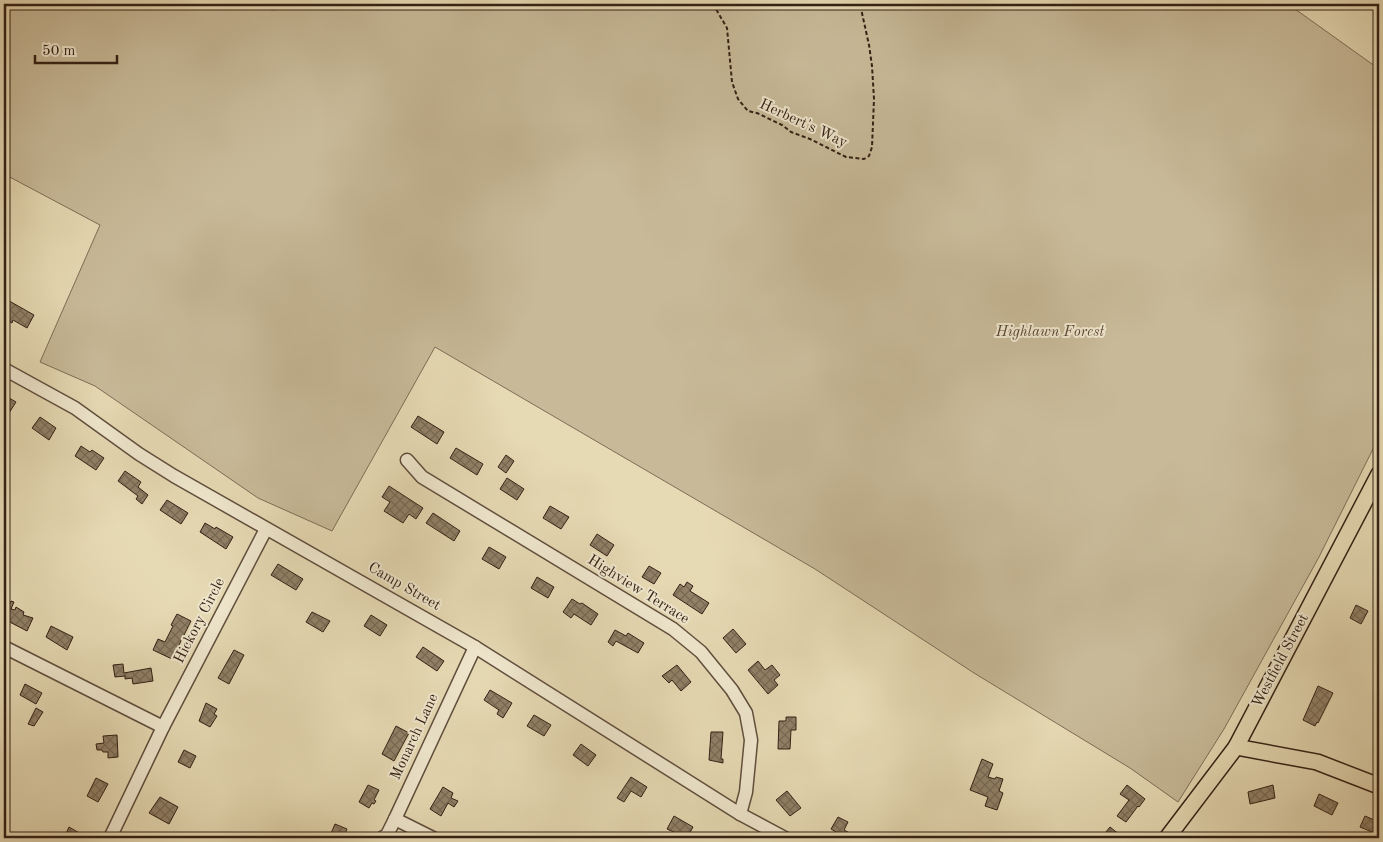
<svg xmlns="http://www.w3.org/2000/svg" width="1383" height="842" viewBox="0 0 1383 842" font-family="'Old Standard TT',serif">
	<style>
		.park { fill: #c8ba99; stroke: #7e6d57 }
		.building { fill: url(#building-cross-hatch); stroke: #342015 }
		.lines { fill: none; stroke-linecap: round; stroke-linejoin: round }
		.minor-casing { stroke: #604e3d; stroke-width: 15 }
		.major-casing { stroke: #342015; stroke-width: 18 }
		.path { stroke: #342015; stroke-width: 2; stroke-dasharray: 4 2.5; stroke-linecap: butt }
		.minor { stroke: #efe7ce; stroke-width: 12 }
		.major { stroke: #e6dab4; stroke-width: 15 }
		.labels { text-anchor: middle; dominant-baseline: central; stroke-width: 4; stroke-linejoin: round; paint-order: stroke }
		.street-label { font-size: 15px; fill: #342015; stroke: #efe7ce }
		.park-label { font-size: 15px; font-style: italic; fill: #594636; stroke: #efe7ce }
	</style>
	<defs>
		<pattern id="building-cross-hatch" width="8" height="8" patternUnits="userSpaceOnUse" patternTransform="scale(1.25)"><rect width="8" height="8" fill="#918168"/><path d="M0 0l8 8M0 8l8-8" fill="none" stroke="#776954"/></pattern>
	</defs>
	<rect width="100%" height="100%" fill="#e6dab4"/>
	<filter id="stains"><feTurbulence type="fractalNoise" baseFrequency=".004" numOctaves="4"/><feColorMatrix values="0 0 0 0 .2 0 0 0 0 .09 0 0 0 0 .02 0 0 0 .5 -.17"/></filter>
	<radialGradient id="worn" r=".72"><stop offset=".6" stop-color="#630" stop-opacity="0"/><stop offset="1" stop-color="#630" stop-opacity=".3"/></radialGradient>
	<!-- park -->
	<polygon class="park" points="4,4 1288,4 1379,69 1379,437 1319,557 1224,729 1178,802 1130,768 974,673 815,569 435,347 332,531 258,498 95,386 40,362 100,225 4,174"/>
	<!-- building -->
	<g class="building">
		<polygon points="4,298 34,315 27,328 13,320 12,323 6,320 4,321"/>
		<polygon points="4,395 16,402 9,413 4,410"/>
		<polygon points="418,416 444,432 437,444 411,427"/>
		<polygon points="40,417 56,428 49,440 32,428"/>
		<polygon points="81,446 90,452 92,450 104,458 96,470 75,456"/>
		<polygon points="456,448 483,464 477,475 450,458"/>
		<polygon points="506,455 514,461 506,473 498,467"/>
		<polygon points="125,471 141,482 138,487 148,495 142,504 136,499 138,496 118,481"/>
		<polygon points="507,478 524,489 517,500 500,489"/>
		<polygon points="389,486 423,508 416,519 409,514 403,523 384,511 390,502 382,497"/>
		<polygon points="167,500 188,513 181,524 160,510"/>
		<polygon points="550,506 569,517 561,529 543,518"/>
		<polygon points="433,513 460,531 454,541 426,523"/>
		<polygon points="205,523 215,529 216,527 233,537 226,549 200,532"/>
		<polygon points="597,534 614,545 607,556 590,545"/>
		<polygon points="489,547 506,557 499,569 482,559"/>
		<polygon points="278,564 303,579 296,590 271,575"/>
		<polygon points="649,566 661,573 654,584 642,577"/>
		<polygon points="537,577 554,587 548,598 531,588"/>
		<polygon points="687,582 693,586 690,591 709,603 702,614 673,595 680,584 684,587"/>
		<polygon points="572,599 580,604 582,603 598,614 591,625 574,614 571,618 563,612"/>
		<polygon points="11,601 14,602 11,609 15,610 16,607 24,612 23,615 33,618 27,631 4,619 4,606 5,605 8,607"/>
		<polygon points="1356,605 1368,611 1361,624 1350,618"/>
		<polygon points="312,612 330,621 323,632 306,622"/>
		<polygon points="177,614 191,621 172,659 153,650 158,639 165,642 173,626 171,625"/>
		<polygon points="371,615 387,625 380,636 364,626"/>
		<polygon points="51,626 73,637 67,650 46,637"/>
		<polygon points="733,629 746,644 736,653 723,638"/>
		<polygon points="615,630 626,636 628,633 644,643 638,653 616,641 613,646 608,642"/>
		<polygon points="423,647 444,661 437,671 416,657"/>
		<polygon points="234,650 244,655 229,684 218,678"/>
		<polygon points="758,661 765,670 772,665 780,675 774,680 778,685 768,694 748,670"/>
		<polygon points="123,664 124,673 151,668 153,681 133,684 132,678 125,679 125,676 115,677 113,665"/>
		<polygon points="677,665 691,682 681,691 672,680 669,683 662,676"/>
		<polygon points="25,684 42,693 36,704 20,695"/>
		<polygon points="1318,686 1333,693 1318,723 1317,722 1315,726 1303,720"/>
		<polygon points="490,690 512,703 503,718 497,714 499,710 484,700"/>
		<polygon points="206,703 217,709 214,714 217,716 210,727 199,721"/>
		<polygon points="36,708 43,712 34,726 28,724"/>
		<polygon points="534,715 551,725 544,736 527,726"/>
		<polygon points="786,717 796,717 796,730 791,730 790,749 778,749 779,721 786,721"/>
		<polygon points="396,726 409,733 394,761 382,754"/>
		<polygon points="711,732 723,732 721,759 723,759 723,763 709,760"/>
		<polygon points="117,735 118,757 108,758 108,752 103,752 102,750 97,750 96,744 104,743 103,736"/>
		<polygon points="581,744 596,755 588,766 573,755"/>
		<polygon points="184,750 196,756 190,768 178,762"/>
		<polygon points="982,759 993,764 988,777 995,779 996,777 1003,779 999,791 1003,793 997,810 985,806 988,797 970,790"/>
		<polygon points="631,777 647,787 641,797 631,791 624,802 617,798"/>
		<polygon points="96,778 108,784 98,802 87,796"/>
		<polygon points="368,785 379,790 374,800 376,801 374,804 372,803 369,808 359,802"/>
		<polygon points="1127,785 1145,799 1139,807 1138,806 1126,822 1117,816 1129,800 1120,794"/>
		<polygon points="1273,785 1275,798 1250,804 1248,792"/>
		<polygon points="443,787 453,793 451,798 458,801 454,807 448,803 441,816 430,809"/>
		<polygon points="787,791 801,808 790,816 776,800"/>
		<polygon points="1319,794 1338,803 1332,815 1314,806"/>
		<polygon points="160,797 178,807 169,824 149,813"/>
		<polygon points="674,816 693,827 687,838 667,829"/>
		<polygon points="1365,816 1379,822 1379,835 1360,827"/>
		<polygon points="838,817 848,822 844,830 859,838 839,838 841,835 831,829"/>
		<polygon points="335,824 347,829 343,838 329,838"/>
		<polygon points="69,827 81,834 79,838 64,838"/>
		<polygon points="1110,827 1120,835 1118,838 1101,838"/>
	</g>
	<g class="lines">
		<defs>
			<g id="minor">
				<polyline points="4,369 75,408 139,454 174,476 475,647 740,814 785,838"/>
				<polyline points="407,460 422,477 673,629 701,652 732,690 746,713 751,740 746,792 740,814"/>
				<polyline points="4,647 163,727"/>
				<polyline points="395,819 433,838"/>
				<polyline points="110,838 163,727 266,529"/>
				<polyline points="382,838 387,835 395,819 475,647"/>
			</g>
			<g id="major">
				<polyline points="1236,747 1317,762 1379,786"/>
				<polyline points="1167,838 1236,747 1379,474"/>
			</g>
		</defs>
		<!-- minor casing -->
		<use href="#minor" class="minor-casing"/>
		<!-- major casing -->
		<use href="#major" class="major-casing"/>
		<!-- path -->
		<g class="path">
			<path d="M 251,4 C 265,10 279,12 292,4"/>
			<polyline points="713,4 727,28 732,82 738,99 748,111 757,113 782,125 791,132 810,139 846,157 864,159 869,156 872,147 874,99 872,66 869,45 860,4"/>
		</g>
		<!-- minor -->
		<use href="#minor" class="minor"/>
		<!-- major -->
		<use href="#major" class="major"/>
	</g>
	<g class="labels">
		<!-- street labels -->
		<g class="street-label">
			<text transform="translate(803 124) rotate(25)">Herbert's Way</text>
			<text transform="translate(404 587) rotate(30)">Camp Street</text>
			<text transform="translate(638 590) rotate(32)">Highview Terrace</text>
			<text transform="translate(200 621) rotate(-63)">Hickory Circle</text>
			<text transform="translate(1281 661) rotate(-62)">Westfield Street</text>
			<text transform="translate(415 737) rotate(-65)">Monarch Lane</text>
		</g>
		<!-- park labels -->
		<g class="park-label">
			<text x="1050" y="332">Highlawn Forest</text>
		</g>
	</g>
	<!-- margin -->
	<rect width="1383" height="842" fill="none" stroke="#e6dab4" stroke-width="20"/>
	<rect x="5" y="5" width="1373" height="832" fill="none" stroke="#342015" stroke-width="2.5"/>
	<rect x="10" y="10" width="1363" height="822" fill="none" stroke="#342015"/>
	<!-- scale -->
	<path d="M35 55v8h82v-8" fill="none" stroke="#342015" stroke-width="2.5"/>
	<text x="42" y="55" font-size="15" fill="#342015" stroke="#efe7ce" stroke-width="4" paint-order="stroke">50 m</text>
	<rect width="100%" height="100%" filter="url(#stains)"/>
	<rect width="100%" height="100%" fill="url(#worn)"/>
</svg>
